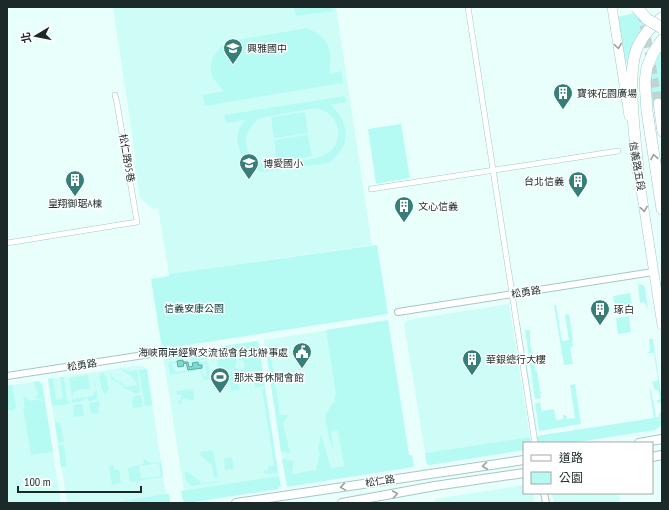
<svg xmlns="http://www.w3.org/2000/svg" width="669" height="510" viewBox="0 0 669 510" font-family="'PT Sans Narrow','Noto Sans TC',sans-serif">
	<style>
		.built { fill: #cefdf7 }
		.green { fill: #b5fbf4; fill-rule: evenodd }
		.water { fill: #78ddd3; stroke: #5ca7a0 }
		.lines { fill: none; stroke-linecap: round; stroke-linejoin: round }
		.secondary-tunnel { stroke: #c0d4d2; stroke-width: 9; stroke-dasharray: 9 4.5; stroke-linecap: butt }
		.pedestrian-casing { stroke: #a5c8c4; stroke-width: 6 }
		.minor-casing { stroke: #a5c8c4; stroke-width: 8 }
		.tertiary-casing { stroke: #a5c8c4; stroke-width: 10 }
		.secondary-casing { stroke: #a5c8c4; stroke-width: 10 }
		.trunk-casing { stroke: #a5c8c4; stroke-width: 12 }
		.pedestrian { stroke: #fff; stroke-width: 5 }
		.minor { stroke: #fff; stroke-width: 6 }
		.tertiary { stroke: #fff; stroke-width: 8 }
		.secondary { stroke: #fff; stroke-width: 9 }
		.trunk { stroke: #fff; stroke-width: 11 }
		.trunk-bridge-casing { stroke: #a5c8c4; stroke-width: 12; stroke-linecap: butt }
		.trunk-bridge { stroke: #fff; stroke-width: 11 }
		.oneway { stroke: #989f9e }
		.labels { text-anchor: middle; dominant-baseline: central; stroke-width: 3; stroke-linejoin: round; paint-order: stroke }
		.poi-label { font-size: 10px; fill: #1b2928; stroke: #fff; text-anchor: start }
		.street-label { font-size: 10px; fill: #1b2928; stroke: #fff }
		.park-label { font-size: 10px; fill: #13423e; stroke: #fff }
	</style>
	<rect width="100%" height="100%" fill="#e9fffc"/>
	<!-- built -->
	<g class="built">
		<polygon points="113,7 336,7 372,245 169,274 158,208 153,209 140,198 134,162 136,161"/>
		<polygon points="509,304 530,437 425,453 404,324 406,321 408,320"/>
		<polygon points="328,330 334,370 344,466 285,475 264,340"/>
		<polygon points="258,341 279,476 184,491 163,355"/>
		<polygon points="141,365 147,369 166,494 108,503 67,503 48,379"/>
		<polygon points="38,381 42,384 61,503 7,503 7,386"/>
		<polygon points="524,485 524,493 533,493 534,503 435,503 435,499"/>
		<polygon points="552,493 619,493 620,503 554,503"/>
	</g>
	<!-- green -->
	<g class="green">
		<polygon points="294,7 332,7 333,11 296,16"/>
		<polygon points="635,13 647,23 635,39 626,63 624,62 618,17"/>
		<path d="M 307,28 C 330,38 333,50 329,74 L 341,71 L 343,83 L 205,106 L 202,95 L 224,91 C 205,74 207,58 226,42 Z"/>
		<path d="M 662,50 L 662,103 L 652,104 C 650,84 651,67 662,50 Z"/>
		<path d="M 345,96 L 346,102 L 331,105 C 350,122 352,149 328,163 L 261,172 C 241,160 227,139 246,120 L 226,123 L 224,115 ZM 315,108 C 326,110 336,117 338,129 C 339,133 338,137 337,141 C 330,160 306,160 289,162 C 281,163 270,167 262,163 C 240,154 242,130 260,118 Z"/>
		<polygon points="305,112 308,133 274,138 271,117"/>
		<polygon points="401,124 410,178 376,184 368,129"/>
		<polygon points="308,135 312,156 277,162 274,140"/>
		<polygon points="377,245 388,314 162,349 151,279 169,276 169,274"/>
		<polygon points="638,284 643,285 645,288 648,309 644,302 640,303"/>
		<polygon points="630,293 632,305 615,307 613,296"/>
		<polygon points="554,305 556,305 562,341 569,340 565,315 569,314 573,340 572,340 573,347 570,348 573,364 564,365"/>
		<polygon points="629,316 631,332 618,334 616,318"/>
		<polygon points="388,320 409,455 412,455 414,465 413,467 287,487 282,459 294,461 292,474 316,470 319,457 320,457 318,448 321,434 331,468 344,466 338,430 331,432 334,454 327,430 325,415 333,403 335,402 334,396 336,395 326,330"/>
		<polygon points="518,322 520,322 537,431 535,431"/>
		<polygon points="525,330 530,330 530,343 535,363 534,363 535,370 537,371 540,391 542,393 540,394 541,398 535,399"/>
		<polygon points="649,339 653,339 662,400 662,425 655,430 572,443 537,443 536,436 654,418 649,386 652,394 656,417 659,417 659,413 662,412 660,402 657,403 657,400 660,399 658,390 655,390 652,382 658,380 654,353 648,353 648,352 650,351"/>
		<polygon points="258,341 265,386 255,388 254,382 242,383 240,369 243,369 245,366 244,362 242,360 239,361 238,357 234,353 229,354 226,356 224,346"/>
		<polygon points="206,349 208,359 191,362 189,351"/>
		<polygon points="270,350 280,415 286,415 288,416 283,423 290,453 281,452 266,351"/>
		<polygon points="187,352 188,357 168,360 167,355"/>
		<polygon points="234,355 237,359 235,368 238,368 239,371 234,372 233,369 219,372 217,360"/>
		<polygon points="177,361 177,363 172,364 176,372 202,368 204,377 207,376 205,365 198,366 198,362 208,361 210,376 209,376 211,379 203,380 201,370 170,375 168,362"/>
		<path d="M 121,368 L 129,372 L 137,370 L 140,393 L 134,394 L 131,390 L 125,389 L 123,386 L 111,379 L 110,371 C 113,383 121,380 126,387 L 137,385 C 134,374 127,376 121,368 Z"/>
		<polygon points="147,369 152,405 145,406 139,370"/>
		<polygon points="232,371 233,375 237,374 240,390 231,391 228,376 220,378 221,374 219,373"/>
		<polygon points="101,373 104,373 104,375 106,375 109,390 107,391 107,393 104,394 103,391 102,391 99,376 101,375"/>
		<polygon points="88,375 90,390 86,389 84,390 80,389 74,392 72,397 69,378"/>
		<polygon points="60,377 64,377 67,401 69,401 69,404 52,406 48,379 53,378 56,400 63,398"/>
		<polygon points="94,378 98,397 95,400 88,401 88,398 83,399 83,401 72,403 72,399 92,396 96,390"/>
		<polygon points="38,381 42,384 45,400 36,399 38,393 35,388 34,382"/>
		<polygon points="575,384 581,424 539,431 535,403 540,402 542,411 554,409 556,420 563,419 563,415 565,415 565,416 567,416 567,419 575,418 570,385"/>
		<polygon points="12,385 16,407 13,410 7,411 7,386"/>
		<polygon points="265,388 278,473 267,474 267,473 264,473 264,471 268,470 268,466 274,465 262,389"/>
		<polygon points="193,389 195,399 187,401 187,399 183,399 181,404 179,405 178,401 181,400 181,395 177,395 176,391"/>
		<polygon points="141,395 143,407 133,408 132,401 134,396"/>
		<polygon points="25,397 30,401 35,400 45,401 53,452 31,455 23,408 25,408 23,398"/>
		<polygon points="98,399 100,406 98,408 99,413 91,414 89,403 96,402"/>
		<polygon points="82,404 84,416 74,417 73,405"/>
		<polygon points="60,422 64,442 58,443 55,423"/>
		<polygon points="530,437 531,443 524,443 524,450 430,465 428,465 426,462 425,453"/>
		<polygon points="58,445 64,445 67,466 61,467"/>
		<polygon points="213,450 218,477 214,478 212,465 201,456 200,452"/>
		<polygon points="231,457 232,458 234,469 225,470 224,459"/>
		<path d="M 143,458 L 150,463 L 161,462 L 163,477 L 130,482 L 128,468 L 144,464 ZM 159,463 L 161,476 L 141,479 L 139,466 Z"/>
		<polygon points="183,462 185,472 188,472 200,481 201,483 218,481 219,482 192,486 186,481"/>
		<polygon points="114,465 115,470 119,469 121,483 112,485 109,466"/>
		<polygon points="279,476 281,487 279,487 278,489 187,503 183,501 181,491"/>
		<polygon points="169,494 170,503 108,503 165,494"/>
	</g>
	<!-- water -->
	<polygon class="water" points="183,360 183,362 188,362 189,367 193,366 192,363 198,362 198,365 202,365 202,368 188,370 186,363 183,364 184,366 178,367 177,361"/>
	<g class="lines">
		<!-- secondary-tunnel -->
		<polyline class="secondary-tunnel" points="642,12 658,103"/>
		<defs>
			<g id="pedestrian">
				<polyline points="468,7 535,443"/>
				<polyline points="371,189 618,151"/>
				<polyline points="7,243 137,222 117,103 115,95"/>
			</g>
			<g id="minor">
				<polyline points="398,312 653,272"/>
				<polyline points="7,376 157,353"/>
				<polyline points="544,493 546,503"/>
			</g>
			<g id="tertiary">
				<polyline points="639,443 662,439"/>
				<polyline points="652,457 662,455"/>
				<polyline points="236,503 524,460"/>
				<polyline points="342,503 435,486 524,473"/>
			</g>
			<g id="secondary">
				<polyline points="612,7 629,116"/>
				<polyline points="658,103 662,132"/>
				<polyline points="637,164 662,325"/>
			</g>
			<g id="trunk">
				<polyline points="662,40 653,53 647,67 645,82 647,111 662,209"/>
				<path d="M 638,171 C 636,140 625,72 638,46 C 644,34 652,25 662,18"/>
			</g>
		</defs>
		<!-- pedestrian casing -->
		<use href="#pedestrian" class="pedestrian-casing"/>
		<!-- minor casing -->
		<use href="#minor" class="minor-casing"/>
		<!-- tertiary casing -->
		<use href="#tertiary" class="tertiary-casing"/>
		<!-- secondary casing -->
		<use href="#secondary" class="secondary-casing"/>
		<!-- trunk casing -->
		<use href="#trunk" class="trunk-casing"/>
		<!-- pedestrian -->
		<use href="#pedestrian" class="pedestrian"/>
		<!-- minor -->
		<use href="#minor" class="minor"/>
		<!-- tertiary -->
		<use href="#tertiary" class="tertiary"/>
		<!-- secondary -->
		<use href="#secondary" class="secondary"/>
		<!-- trunk -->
		<use href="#trunk" class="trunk"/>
		<defs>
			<polyline id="trunk-bridge" points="636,7 647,19 662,28"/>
		</defs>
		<!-- trunk-bridge casing -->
		<use href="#trunk-bridge" class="trunk-bridge-casing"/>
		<!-- trunk-bridge -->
		<use href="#trunk-bridge" class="trunk-bridge"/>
	</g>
	<!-- one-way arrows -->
	<defs><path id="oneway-chevron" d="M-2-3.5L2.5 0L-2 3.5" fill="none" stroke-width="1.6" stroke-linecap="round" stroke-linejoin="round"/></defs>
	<g class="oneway">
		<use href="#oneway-chevron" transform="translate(618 46) rotate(82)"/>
		<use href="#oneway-chevron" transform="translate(654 157) rotate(-99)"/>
		<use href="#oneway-chevron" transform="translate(644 209) rotate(81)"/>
		<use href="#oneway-chevron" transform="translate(485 466) rotate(172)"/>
		<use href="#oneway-chevron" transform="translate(343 487) rotate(171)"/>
		<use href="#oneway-chevron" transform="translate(395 494) rotate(-10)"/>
	</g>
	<!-- icons -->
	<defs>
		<symbol id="school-pin" viewBox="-11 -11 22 30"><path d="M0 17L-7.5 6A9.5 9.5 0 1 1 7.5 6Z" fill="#367e77" stroke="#fff"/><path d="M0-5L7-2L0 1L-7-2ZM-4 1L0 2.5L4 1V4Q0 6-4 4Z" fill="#fff"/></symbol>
		<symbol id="building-pin" viewBox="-11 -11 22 30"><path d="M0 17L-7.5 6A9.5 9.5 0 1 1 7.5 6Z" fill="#367e77" stroke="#fff"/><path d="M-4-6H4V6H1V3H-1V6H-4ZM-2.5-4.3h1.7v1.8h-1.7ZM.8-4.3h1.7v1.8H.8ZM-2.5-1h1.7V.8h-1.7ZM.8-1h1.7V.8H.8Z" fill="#fff"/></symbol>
		<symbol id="civic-pin" viewBox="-11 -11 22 30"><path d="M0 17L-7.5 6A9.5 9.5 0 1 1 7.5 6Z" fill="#367e77" stroke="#fff"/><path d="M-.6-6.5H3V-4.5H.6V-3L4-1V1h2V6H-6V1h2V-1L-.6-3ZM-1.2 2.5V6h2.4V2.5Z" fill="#fff"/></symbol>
		<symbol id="stadium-pin" viewBox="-11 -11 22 30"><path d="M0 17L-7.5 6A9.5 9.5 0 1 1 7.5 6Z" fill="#367e77" stroke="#fff"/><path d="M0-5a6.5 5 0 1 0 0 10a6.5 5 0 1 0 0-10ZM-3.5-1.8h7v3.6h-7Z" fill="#fff"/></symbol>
	</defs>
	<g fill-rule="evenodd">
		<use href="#school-pin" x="222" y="37" width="22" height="30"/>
		<use href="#building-pin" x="552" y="82" width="22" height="30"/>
		<use href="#school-pin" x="238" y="152" width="22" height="30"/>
		<use href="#building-pin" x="64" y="169" width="22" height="30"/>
		<use href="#building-pin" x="567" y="170" width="22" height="30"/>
		<use href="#building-pin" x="393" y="195" width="22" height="30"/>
		<use href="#building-pin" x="589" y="298" width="22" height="30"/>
		<use href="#civic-pin" x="291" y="341" width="22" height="30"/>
		<use href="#building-pin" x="461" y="348" width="22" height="30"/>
		<use href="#stadium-pin" x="209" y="366" width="22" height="30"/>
	</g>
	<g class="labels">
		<!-- poi labels -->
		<g class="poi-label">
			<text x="247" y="48">興雅國中</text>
			<text x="577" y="93">寶徠花園廣場</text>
			<text x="263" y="163">博愛國小</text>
			<text x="564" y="181" text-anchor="end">台北信義</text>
			<text x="75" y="203" text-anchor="middle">皇翔御琚A棟</text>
			<text x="418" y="206">文心信義</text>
			<text x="614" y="309">琢白</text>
			<text x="288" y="352" text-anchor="end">海峽兩岸經貿交流協會台北辦事處</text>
			<text x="486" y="359">華銀總行大樓</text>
			<text x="234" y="377">那米哥休閒會館</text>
		</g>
		<!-- street labels -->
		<g class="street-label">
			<text transform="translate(127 158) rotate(80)">松仁路95巷</text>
			<text transform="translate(637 166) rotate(80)">信義路五段</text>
			<text transform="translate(526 292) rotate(-9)">松勇路</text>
			<text transform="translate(82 365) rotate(-9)">松勇路</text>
			<text transform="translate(380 481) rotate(-9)">松仁路</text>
		</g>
		<!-- park labels -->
		<g class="park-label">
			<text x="194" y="308">信義安康公園</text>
		</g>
	</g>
	<!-- border -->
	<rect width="669" height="510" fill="none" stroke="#1b2928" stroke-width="16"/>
	<!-- legend -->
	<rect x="523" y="442" width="130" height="52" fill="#ffffff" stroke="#a4a9a9"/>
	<rect x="531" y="455" width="20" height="6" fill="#ffffff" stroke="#a4a9a9"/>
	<text x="559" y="462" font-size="12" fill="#1b2928">道路</text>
	<rect x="531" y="472" width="20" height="12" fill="#b5fbf4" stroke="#a4a9a9"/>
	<text x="559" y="482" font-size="12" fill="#1b2928">公園</text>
	<!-- north arrow -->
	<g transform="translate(36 36) rotate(260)" stroke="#ffffff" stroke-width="3" paint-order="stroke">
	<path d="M0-3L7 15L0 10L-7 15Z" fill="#1b2928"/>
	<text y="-6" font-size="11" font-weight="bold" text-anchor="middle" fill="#1b2928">北</text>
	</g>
	<!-- scale -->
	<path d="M18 486v6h123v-6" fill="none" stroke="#1b2928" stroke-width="2"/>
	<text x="24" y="486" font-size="12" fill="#1b2928" stroke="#ffffff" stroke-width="3" paint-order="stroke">100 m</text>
</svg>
